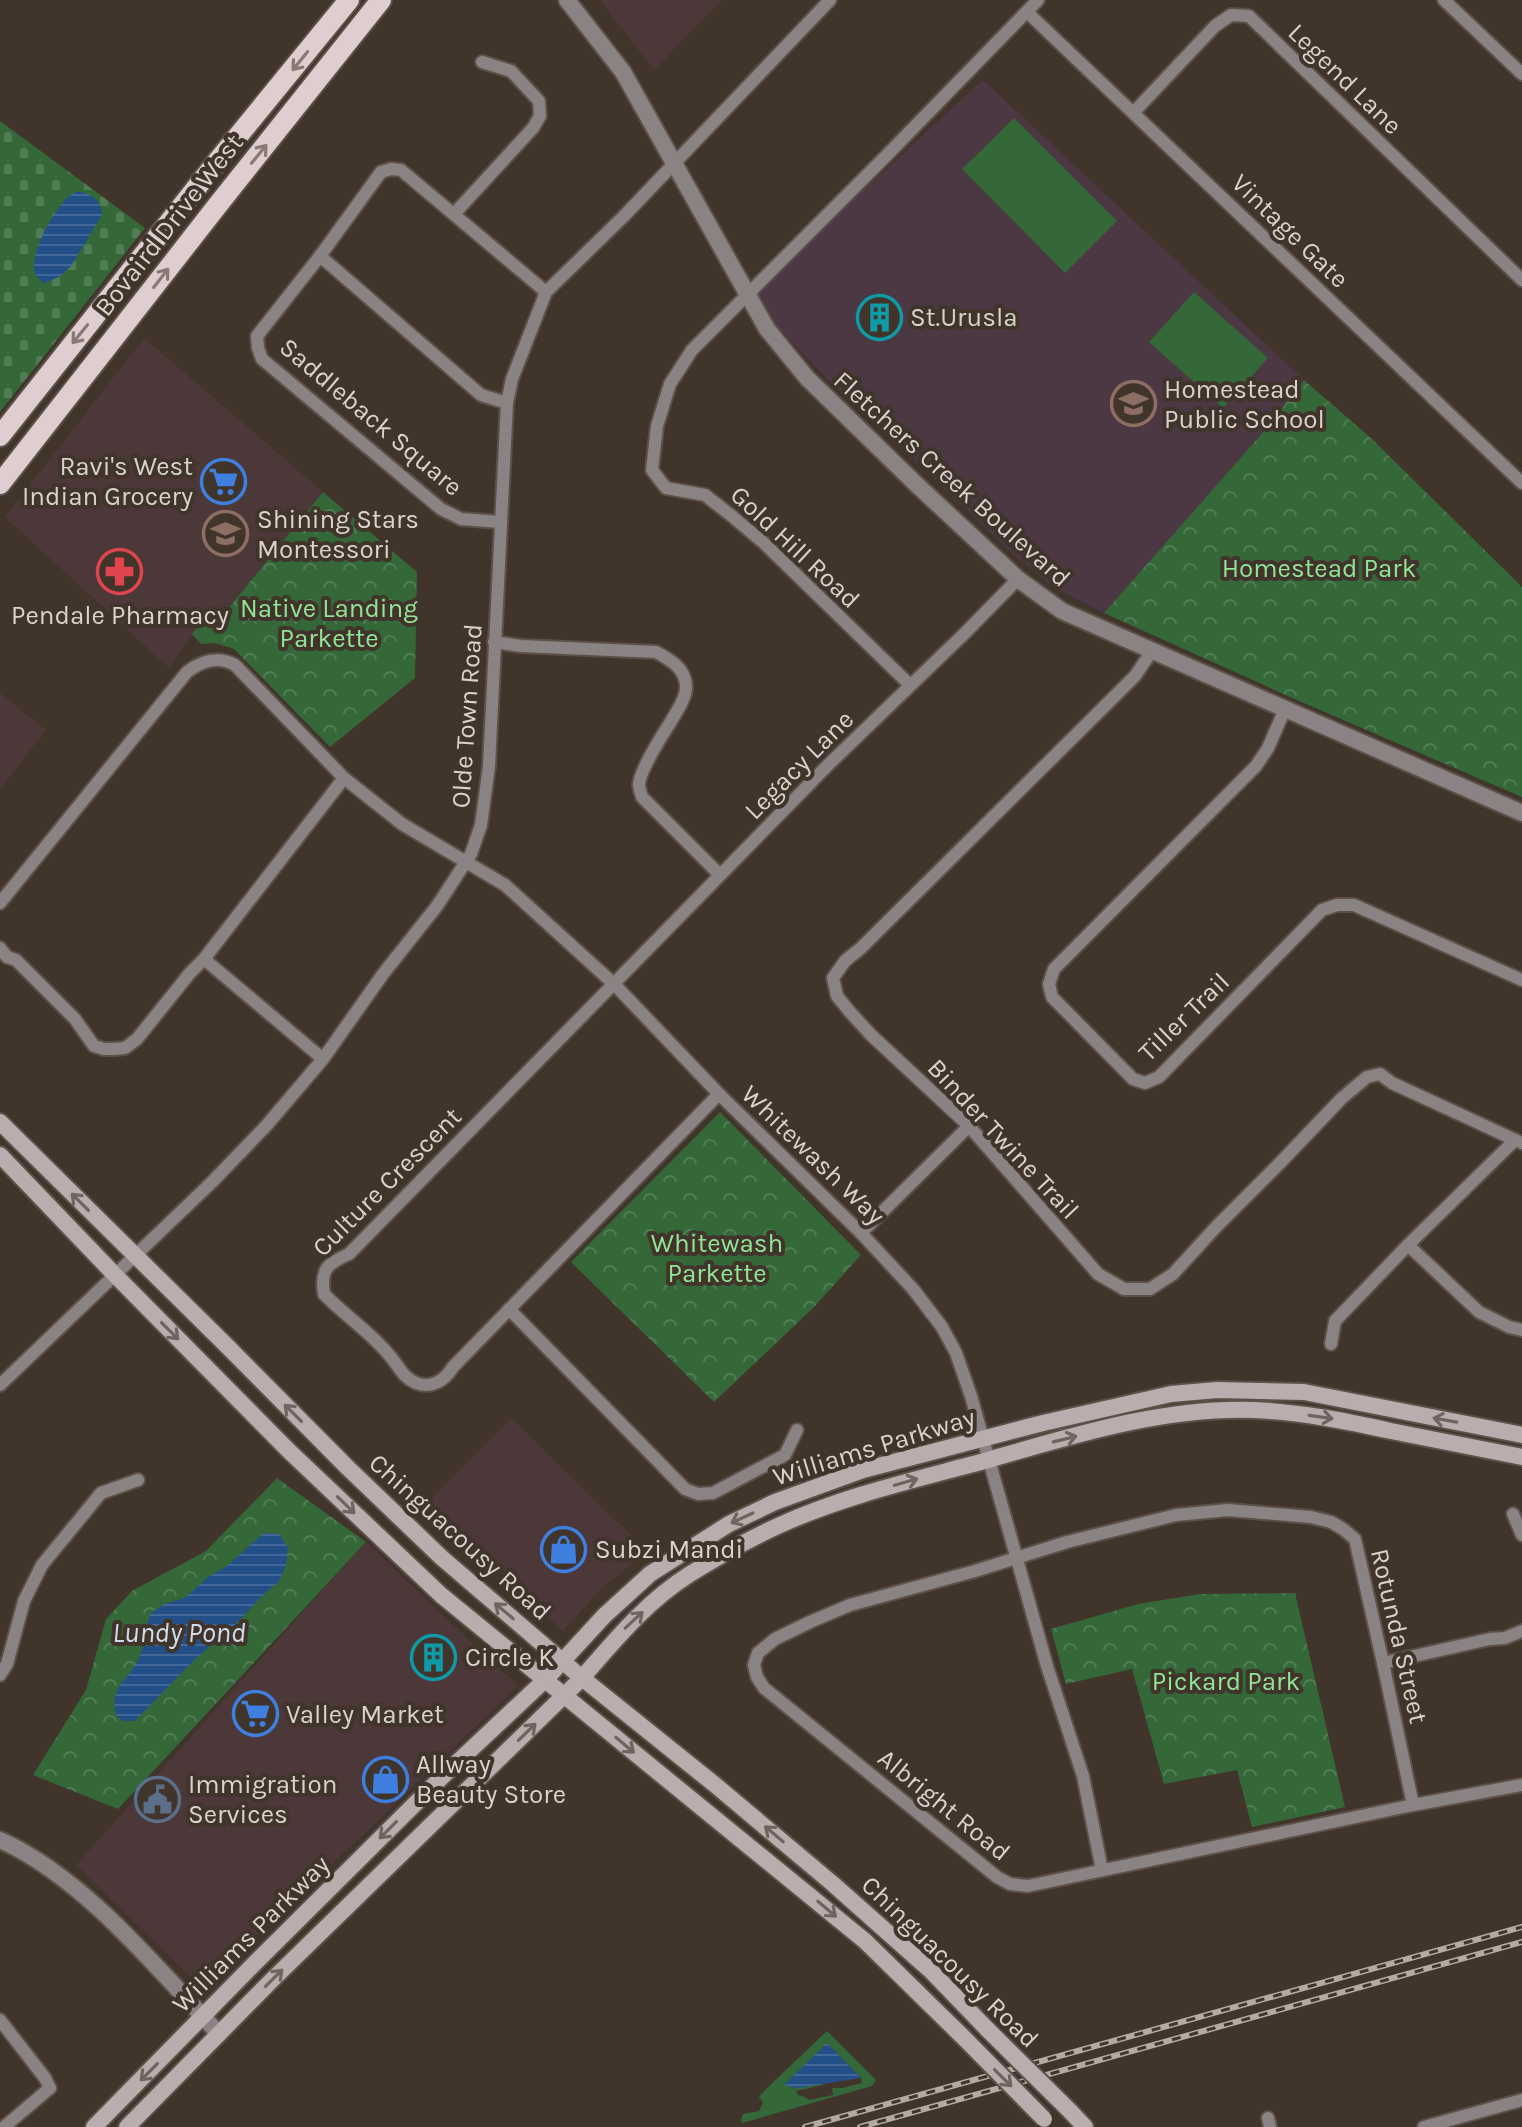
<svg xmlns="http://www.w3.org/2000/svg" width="1522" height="2127" viewBox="0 0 1522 2127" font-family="Karla,sans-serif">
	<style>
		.commercial { fill: #4d3839 }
		.education { fill: #4b3842 }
		.grass { fill: #346839; fill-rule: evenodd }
		.cemetery { fill: url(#cemetery-stones) }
		.park { fill: url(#park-crowns) }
		.water { fill: url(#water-rules) }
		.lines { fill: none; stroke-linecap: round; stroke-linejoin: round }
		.minor-casing { stroke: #5c5048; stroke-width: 16 }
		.tertiary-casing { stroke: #5c5048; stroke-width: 20 }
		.secondary-casing { stroke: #5c5048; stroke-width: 20 }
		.primary-casing { stroke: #5c5048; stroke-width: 24 }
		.minor { stroke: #8b8283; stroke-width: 12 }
		.tertiary { stroke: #8b8283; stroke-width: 16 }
		.secondary { stroke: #baadae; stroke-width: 16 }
		.primary { stroke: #dfcecf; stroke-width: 20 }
		.rail-casing { stroke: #b3aaa4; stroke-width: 6 }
		.rail { stroke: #40342b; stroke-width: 3; stroke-dasharray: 9; stroke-linecap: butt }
		.secondary-bridge-casing { stroke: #5c5048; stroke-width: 20; stroke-linecap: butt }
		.secondary-bridge { stroke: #baadae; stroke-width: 16 }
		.oneway { stroke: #887975 }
		.oneway2 { stroke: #71645f }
		.labels { text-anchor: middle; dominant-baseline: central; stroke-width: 8; stroke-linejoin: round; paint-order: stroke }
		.street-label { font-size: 26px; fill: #dad2cd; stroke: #40342b }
		.poi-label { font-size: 26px; fill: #dad2cd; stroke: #40342b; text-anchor: start }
		.park-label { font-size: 26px; fill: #91e596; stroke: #40342b }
		.water-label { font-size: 28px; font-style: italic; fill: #d0ddee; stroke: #40342b }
	</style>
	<defs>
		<pattern id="cemetery-stones" width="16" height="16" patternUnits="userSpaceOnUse" patternTransform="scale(2)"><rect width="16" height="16" fill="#346839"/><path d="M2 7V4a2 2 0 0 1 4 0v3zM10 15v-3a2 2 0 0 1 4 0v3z" fill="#517d54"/></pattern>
		<pattern id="park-crowns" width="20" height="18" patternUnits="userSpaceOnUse" patternTransform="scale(2)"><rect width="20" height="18" fill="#346839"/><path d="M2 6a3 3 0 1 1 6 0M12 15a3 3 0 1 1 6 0" fill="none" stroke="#517d54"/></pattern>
		<pattern id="water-rules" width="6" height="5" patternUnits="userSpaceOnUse" patternTransform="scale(2)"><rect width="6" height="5" fill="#234f88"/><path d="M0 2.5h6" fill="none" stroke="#426798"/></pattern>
	</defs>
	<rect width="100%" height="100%" fill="#40342b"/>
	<!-- commercial -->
	<g class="commercial">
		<polygon points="600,0 721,0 654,70"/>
		<polygon points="144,338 323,492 217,621 207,615 169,668 5,517"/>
		<polygon points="0,693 46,730 0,789"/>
		<polygon points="511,1418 648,1552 606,1584 563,1631 424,1505"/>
		<polygon points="366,1542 518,1686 207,1984 196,1982 76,1865"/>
	</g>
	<!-- education -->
	<polygon class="education" points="983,80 1304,380 1266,429 1104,613 1050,585 1011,552 825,377 748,296"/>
	<!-- grass -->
	<g class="grass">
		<polygon points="1014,118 1117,221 1065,273 962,169"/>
		<polygon points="1194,292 1268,358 1223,408 1149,342"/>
		<path d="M 827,2031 L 876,2080 L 872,2086 L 742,2123 L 741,2120 L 743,2114 L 759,2111 L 763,2103 L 759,2097 L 766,2089 ZM 827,2043 L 861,2078 L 862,2083 L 842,2088 L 832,2088 L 833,2095 L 809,2100 L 805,2097 L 798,2095 L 796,2091 L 823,2085 Z"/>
	</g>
	<!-- cemetery -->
	<polygon class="cemetery" points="0,121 145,228 0,412"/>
	<!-- park -->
	<g class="park">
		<polygon points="1304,380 1372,439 1522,587 1522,797 1290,697 1104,613 1266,429"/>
		<polygon points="323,492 417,572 415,678 330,747 234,649 215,643 201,644 192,634 208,615 218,621"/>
		<polygon points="720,1112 861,1255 814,1307 714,1402 571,1262"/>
		<polygon points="277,1478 366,1542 118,1809 33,1775 86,1690 106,1619 132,1591 206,1551"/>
		<polygon points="1295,1593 1345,1807 1252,1827 1237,1770 1164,1784 1132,1669 1066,1684 1051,1629 1138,1604 1200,1594"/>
	</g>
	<!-- water -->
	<g class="water">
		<path d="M 76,192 C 90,192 102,200 102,215 L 71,266 L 59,277 L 44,283 C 39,279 34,275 34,268 C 32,249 58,199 76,192 Z"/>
		<path d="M 264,1533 L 279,1534 L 288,1548 L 286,1565 L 279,1581 L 259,1599 L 235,1625 L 193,1661 L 135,1721 L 124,1721 L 117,1717 C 106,1686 133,1679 141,1653 C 145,1641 146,1627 150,1614 L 164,1604 L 185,1598 L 207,1578 L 228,1565 Z"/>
		<polygon points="827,2043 861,2078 797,2088 784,2085"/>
	</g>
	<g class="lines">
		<defs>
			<g id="minor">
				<polyline points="1444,0 1522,74"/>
				<polyline points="1027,12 1522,483"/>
				<polyline points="1134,112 1215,26 1231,15 1249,16 1522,280"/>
				<polyline points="454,214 533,128 540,116 539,101 511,71 482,62"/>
				<polyline points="320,256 481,395 507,403"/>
				<polyline points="500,522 461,519 441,509 262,359 258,348 257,336 320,256 381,172 391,169 401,170 546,292"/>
				<path d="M 494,642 L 521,646 L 656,652 C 665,657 676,663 681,671 C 694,690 679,707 670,723 C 662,735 639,772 639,785 C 639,789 641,793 642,797 L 720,875"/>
				<polyline points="1152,651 1135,676 861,948 845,961 833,978 837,996 850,1012 871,1035 969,1126 1098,1274 1124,1289 1150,1289 1173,1274 1216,1227 1278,1165 1342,1098 1367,1077 1380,1074 1392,1083 1522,1143"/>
				<polyline points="910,685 765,544 733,517 705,495 666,488 652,470 657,426 670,384 692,350 887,155 1038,0"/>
				<polyline points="1285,709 1268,748 1256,766 1054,969 1049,984 1052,997 1133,1079 1145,1083 1159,1077 1322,910 1337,905 1354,905 1522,980"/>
				<path d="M 0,903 L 187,672 C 203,660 218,656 235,665 L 344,778 L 402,824 L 505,885 L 614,984 L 719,1094 L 861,1233 L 913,1289 L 942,1327 L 956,1353 L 971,1396 L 1047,1666 L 1083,1776 L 1102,1870"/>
				<polyline points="0,948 7,957 16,960 75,1019 94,1046 104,1049 114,1049 125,1048 137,1039 190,973 204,959 344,778"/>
				<polyline points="204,959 323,1059"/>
				<path d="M 719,1094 L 453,1367 C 445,1380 432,1389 416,1383 C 402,1377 399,1366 390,1356 C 371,1332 345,1316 324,1294 C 320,1269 328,1263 349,1254 L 829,764 L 965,633 L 1018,579"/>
				<polyline points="861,1233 969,1126"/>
				<polyline points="1408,1245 1479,1312 1509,1327 1522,1330"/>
				<polyline points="509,1309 685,1489 698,1494 713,1493 785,1455 797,1430"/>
				<polyline points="1331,1344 1335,1321 1408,1245 1515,1140"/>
				<polyline points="0,1385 212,1182 266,1126 323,1059 383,974 437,906 471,854 481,825 489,766 507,403 512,379 546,292 624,216 830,0"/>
				<polyline points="1513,1514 1522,1535"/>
				<polyline points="1383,1663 1490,1639 1505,1638 1522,1631"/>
				<polyline points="0,1675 7,1664 24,1601 42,1565 101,1493 138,1480"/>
				<polyline points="1413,1805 1383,1663 1355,1539 1343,1529 1331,1522 1311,1517 1228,1510 1176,1515 1067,1542 975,1571 850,1605 810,1622 775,1639 758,1653 754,1665 757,1677 764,1688 997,1877 1010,1884 1028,1886 1413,1805 1522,1785"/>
				<polyline points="0,2020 45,2078 50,2088 4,2127"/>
				<polyline points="1268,2118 1270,2127"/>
				<polyline points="1424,2127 1522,2100"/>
			</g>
			<g id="tertiary">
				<polyline points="567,0 623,72 767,329 807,378 917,485 1018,579 1062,611 1522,813"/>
				<path d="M 0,1840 C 83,1877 157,1968 219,2034"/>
			</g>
			<g id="secondary">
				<polyline points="0,1122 225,1344 348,1468 442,1558 582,1678 714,1784 833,1884 931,1971 988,2030"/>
				<polyline points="0,1155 115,1275 289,1451 441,1595 865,1941 962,2036"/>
				<polyline points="1070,2111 1085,2127"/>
				<polyline points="94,2127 253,1965 447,1772 546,1679 604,1616 650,1574 729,1524 775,1502 863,1470 1043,1423 1171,1394 1217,1390 1304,1392 1522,1435"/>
				<path d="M 127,2127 L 273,1979 L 582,1678 C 615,1640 647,1601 690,1574 C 719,1556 749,1539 780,1525 C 846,1495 919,1479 988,1460 C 1074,1435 1164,1407 1254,1410 C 1301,1412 1346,1421 1391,1431 C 1435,1440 1478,1448 1522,1457"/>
			</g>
			<g id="primary">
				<polyline points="0,436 216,163 349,0"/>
				<polyline points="0,484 217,206 381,0"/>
			</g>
		</defs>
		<!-- minor casing -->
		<use href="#minor" class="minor-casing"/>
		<!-- tertiary casing -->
		<use href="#tertiary" class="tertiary-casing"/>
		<!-- secondary casing -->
		<use href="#secondary" class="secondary-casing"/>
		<!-- primary casing -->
		<use href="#primary" class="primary-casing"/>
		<!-- minor -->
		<use href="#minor" class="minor"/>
		<!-- tertiary -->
		<use href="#tertiary" class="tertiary"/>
		<!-- secondary -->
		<use href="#secondary" class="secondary"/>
		<!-- primary -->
		<use href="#primary" class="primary"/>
		<defs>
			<g id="rail">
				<polyline points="805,2127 1522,1927"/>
				<polyline points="860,2127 1522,1942"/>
			</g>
		</defs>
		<!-- rail casing -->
		<use href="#rail" class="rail-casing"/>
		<!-- rail -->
		<use href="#rail" class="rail"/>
		<defs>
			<g id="secondary-bridge">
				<polyline points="988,2030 1070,2111"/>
				<polyline points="962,2036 1044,2119"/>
			</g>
		</defs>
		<!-- secondary-bridge casing -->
		<use href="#secondary-bridge" class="secondary-bridge-casing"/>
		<!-- secondary-bridge -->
		<use href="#secondary-bridge" class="secondary-bridge"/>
	</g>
	<!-- one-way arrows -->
	<defs><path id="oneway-shaft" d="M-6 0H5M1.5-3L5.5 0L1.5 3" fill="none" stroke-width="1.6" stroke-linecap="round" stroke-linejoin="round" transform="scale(2)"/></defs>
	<g class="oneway">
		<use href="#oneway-shaft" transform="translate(300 61) rotate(129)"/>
		<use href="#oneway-shaft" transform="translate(259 154) rotate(-51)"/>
		<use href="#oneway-shaft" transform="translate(161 278) rotate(-52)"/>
		<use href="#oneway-shaft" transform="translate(80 334) rotate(129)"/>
	</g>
	<g class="oneway2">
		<use href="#oneway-shaft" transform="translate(80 1202) rotate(-135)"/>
		<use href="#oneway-shaft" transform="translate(170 1331) rotate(45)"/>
		<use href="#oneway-shaft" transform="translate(293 1413) rotate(-135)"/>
		<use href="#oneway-shaft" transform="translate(1321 1417) rotate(8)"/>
		<use href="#oneway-shaft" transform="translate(1445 1420) rotate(-170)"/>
		<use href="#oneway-shaft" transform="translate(1065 1439) rotate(-14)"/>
		<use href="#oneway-shaft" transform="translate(906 1482) rotate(-16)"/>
		<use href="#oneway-shaft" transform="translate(346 1505) rotate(44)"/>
		<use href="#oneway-shaft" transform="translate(742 1518) rotate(155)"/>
		<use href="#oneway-shaft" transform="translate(504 1611) rotate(-140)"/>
		<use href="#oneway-shaft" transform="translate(634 1620) rotate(-43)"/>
		<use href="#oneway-shaft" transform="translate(527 1732) rotate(-44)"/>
		<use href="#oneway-shaft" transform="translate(625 1745) rotate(40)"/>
		<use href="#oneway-shaft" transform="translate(388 1830) rotate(135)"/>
		<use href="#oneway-shaft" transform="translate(774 1834) rotate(-140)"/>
		<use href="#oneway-shaft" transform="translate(827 1909) rotate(40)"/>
		<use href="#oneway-shaft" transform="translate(274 1978) rotate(-45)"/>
		<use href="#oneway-shaft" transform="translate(149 2072) rotate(135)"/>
		<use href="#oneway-shaft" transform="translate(1003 2078) rotate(45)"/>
	</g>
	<!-- icons -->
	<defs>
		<symbol id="building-ring" viewBox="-11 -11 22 22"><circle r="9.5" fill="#40342b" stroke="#0f9aa8" stroke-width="1.5"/><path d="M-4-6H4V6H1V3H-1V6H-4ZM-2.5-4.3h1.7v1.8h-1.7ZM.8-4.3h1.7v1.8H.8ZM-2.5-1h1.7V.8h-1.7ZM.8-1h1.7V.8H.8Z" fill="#0f9aa8"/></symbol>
		<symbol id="school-ring" viewBox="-11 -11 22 22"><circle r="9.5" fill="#40342b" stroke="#8d6e63" stroke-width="1.5"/><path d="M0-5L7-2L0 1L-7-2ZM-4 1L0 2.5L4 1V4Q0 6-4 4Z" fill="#8d6e63"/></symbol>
		<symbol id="supermarket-ring" viewBox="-11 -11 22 22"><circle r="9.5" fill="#40342b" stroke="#3f7fe0" stroke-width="1.5"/><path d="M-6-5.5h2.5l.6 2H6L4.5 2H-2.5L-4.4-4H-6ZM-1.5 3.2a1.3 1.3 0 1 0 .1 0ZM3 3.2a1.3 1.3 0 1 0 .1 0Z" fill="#3f7fe0"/></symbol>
		<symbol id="pharmacy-ring" viewBox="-11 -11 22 22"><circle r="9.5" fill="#40342b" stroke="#e0444e" stroke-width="1.5"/><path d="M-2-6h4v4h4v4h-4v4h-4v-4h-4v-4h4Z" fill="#e0444e"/></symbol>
		<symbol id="shop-ring" viewBox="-11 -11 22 22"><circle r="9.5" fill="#40342b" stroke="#3f7fe0" stroke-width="1.5"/><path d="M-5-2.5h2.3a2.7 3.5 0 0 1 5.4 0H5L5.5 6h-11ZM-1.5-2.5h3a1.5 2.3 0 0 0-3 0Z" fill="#3f7fe0"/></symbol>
		<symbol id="civic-ring" viewBox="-11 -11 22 22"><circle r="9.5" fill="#40342b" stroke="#5c6f8a" stroke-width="1.5"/><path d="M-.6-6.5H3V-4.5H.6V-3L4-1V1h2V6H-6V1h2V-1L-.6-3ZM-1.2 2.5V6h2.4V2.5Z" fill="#5c6f8a"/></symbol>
	</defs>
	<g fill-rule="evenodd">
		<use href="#building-ring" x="854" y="292" width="51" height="51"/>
		<use href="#school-ring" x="1108" y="378" width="51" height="51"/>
		<use href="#supermarket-ring" x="198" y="456" width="51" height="51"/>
		<use href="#school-ring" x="200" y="508" width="51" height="51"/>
		<use href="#pharmacy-ring" x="94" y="546" width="51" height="51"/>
		<use href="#shop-ring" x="538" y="1524" width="51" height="51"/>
		<use href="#building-ring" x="408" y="1632" width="51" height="51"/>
		<use href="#supermarket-ring" x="230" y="1688" width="51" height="51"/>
		<use href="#shop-ring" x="360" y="1754" width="51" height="51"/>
		<use href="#civic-ring" x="132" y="1774" width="51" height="51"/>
	</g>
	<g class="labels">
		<!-- street labels -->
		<g class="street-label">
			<text transform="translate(1345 79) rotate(44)">Legend Lane</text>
			<text transform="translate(169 225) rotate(-52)">Bovaird Drive West</text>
			<text transform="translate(1290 231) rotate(44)">Vintage Gate</text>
			<text transform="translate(371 417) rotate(40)">Saddleback Square</text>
			<text transform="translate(952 479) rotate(42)">Fletchers Creek Boulevard</text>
			<text transform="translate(795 547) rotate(43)">Gold Hill Road</text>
			<text transform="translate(467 716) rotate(-86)">Olde Town Road</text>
			<text transform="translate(799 765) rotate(-45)">Legacy Lane</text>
			<text transform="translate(1184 1017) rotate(-44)">Tiller Trail</text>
			<text transform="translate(1003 1139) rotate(47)">Binder Twine Trail</text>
			<text transform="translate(813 1155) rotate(44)">Whitewash Way</text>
			<text transform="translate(387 1182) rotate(-45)">Culture Crescent</text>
			<text transform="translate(874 1447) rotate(-17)">Williams Parkway</text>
			<text transform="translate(460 1537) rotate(42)">Chinguacousy Road</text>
			<text transform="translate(1399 1636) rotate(77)">Rotunda Street</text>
			<text transform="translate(944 1805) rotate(39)">Albright Road</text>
			<text transform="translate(251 1934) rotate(-45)">Williams Parkway</text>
			<text transform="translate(950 1962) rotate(44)">Chinguacousy Road</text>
		</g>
		<!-- poi labels -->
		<g class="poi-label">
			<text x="910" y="317">St.Urusla</text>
			<text x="1164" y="389">Homestead<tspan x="1164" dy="30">Public School</tspan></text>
			<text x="193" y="466" text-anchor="end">Ravi's West<tspan x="193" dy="30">Indian Grocery</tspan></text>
			<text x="257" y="519">Shining Stars<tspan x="257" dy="30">Montessori</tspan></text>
			<text x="120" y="615" text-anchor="middle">Pendale Pharmacy</text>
			<text x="595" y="1549">Subzi Mandi</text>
			<text x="465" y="1657">Circle K</text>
			<text x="286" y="1714">Valley Market</text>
			<text x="416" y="1764">Allway<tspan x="416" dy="30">Beauty Store</tspan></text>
			<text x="188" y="1784">Immigration<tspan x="188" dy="30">Services</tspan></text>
		</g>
		<!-- park labels -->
		<g class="park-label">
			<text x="1319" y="568">Homestead Park</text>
			<text x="329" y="608">Native Landing<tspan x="329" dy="30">Parkette</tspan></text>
			<text x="717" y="1243">Whitewash<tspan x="717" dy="30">Parkette</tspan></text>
			<text x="1226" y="1681">Pickard Park</text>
		</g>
		<!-- water labels -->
		<g class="water-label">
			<text x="179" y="1632">Lundy Pond</text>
		</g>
	</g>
</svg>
